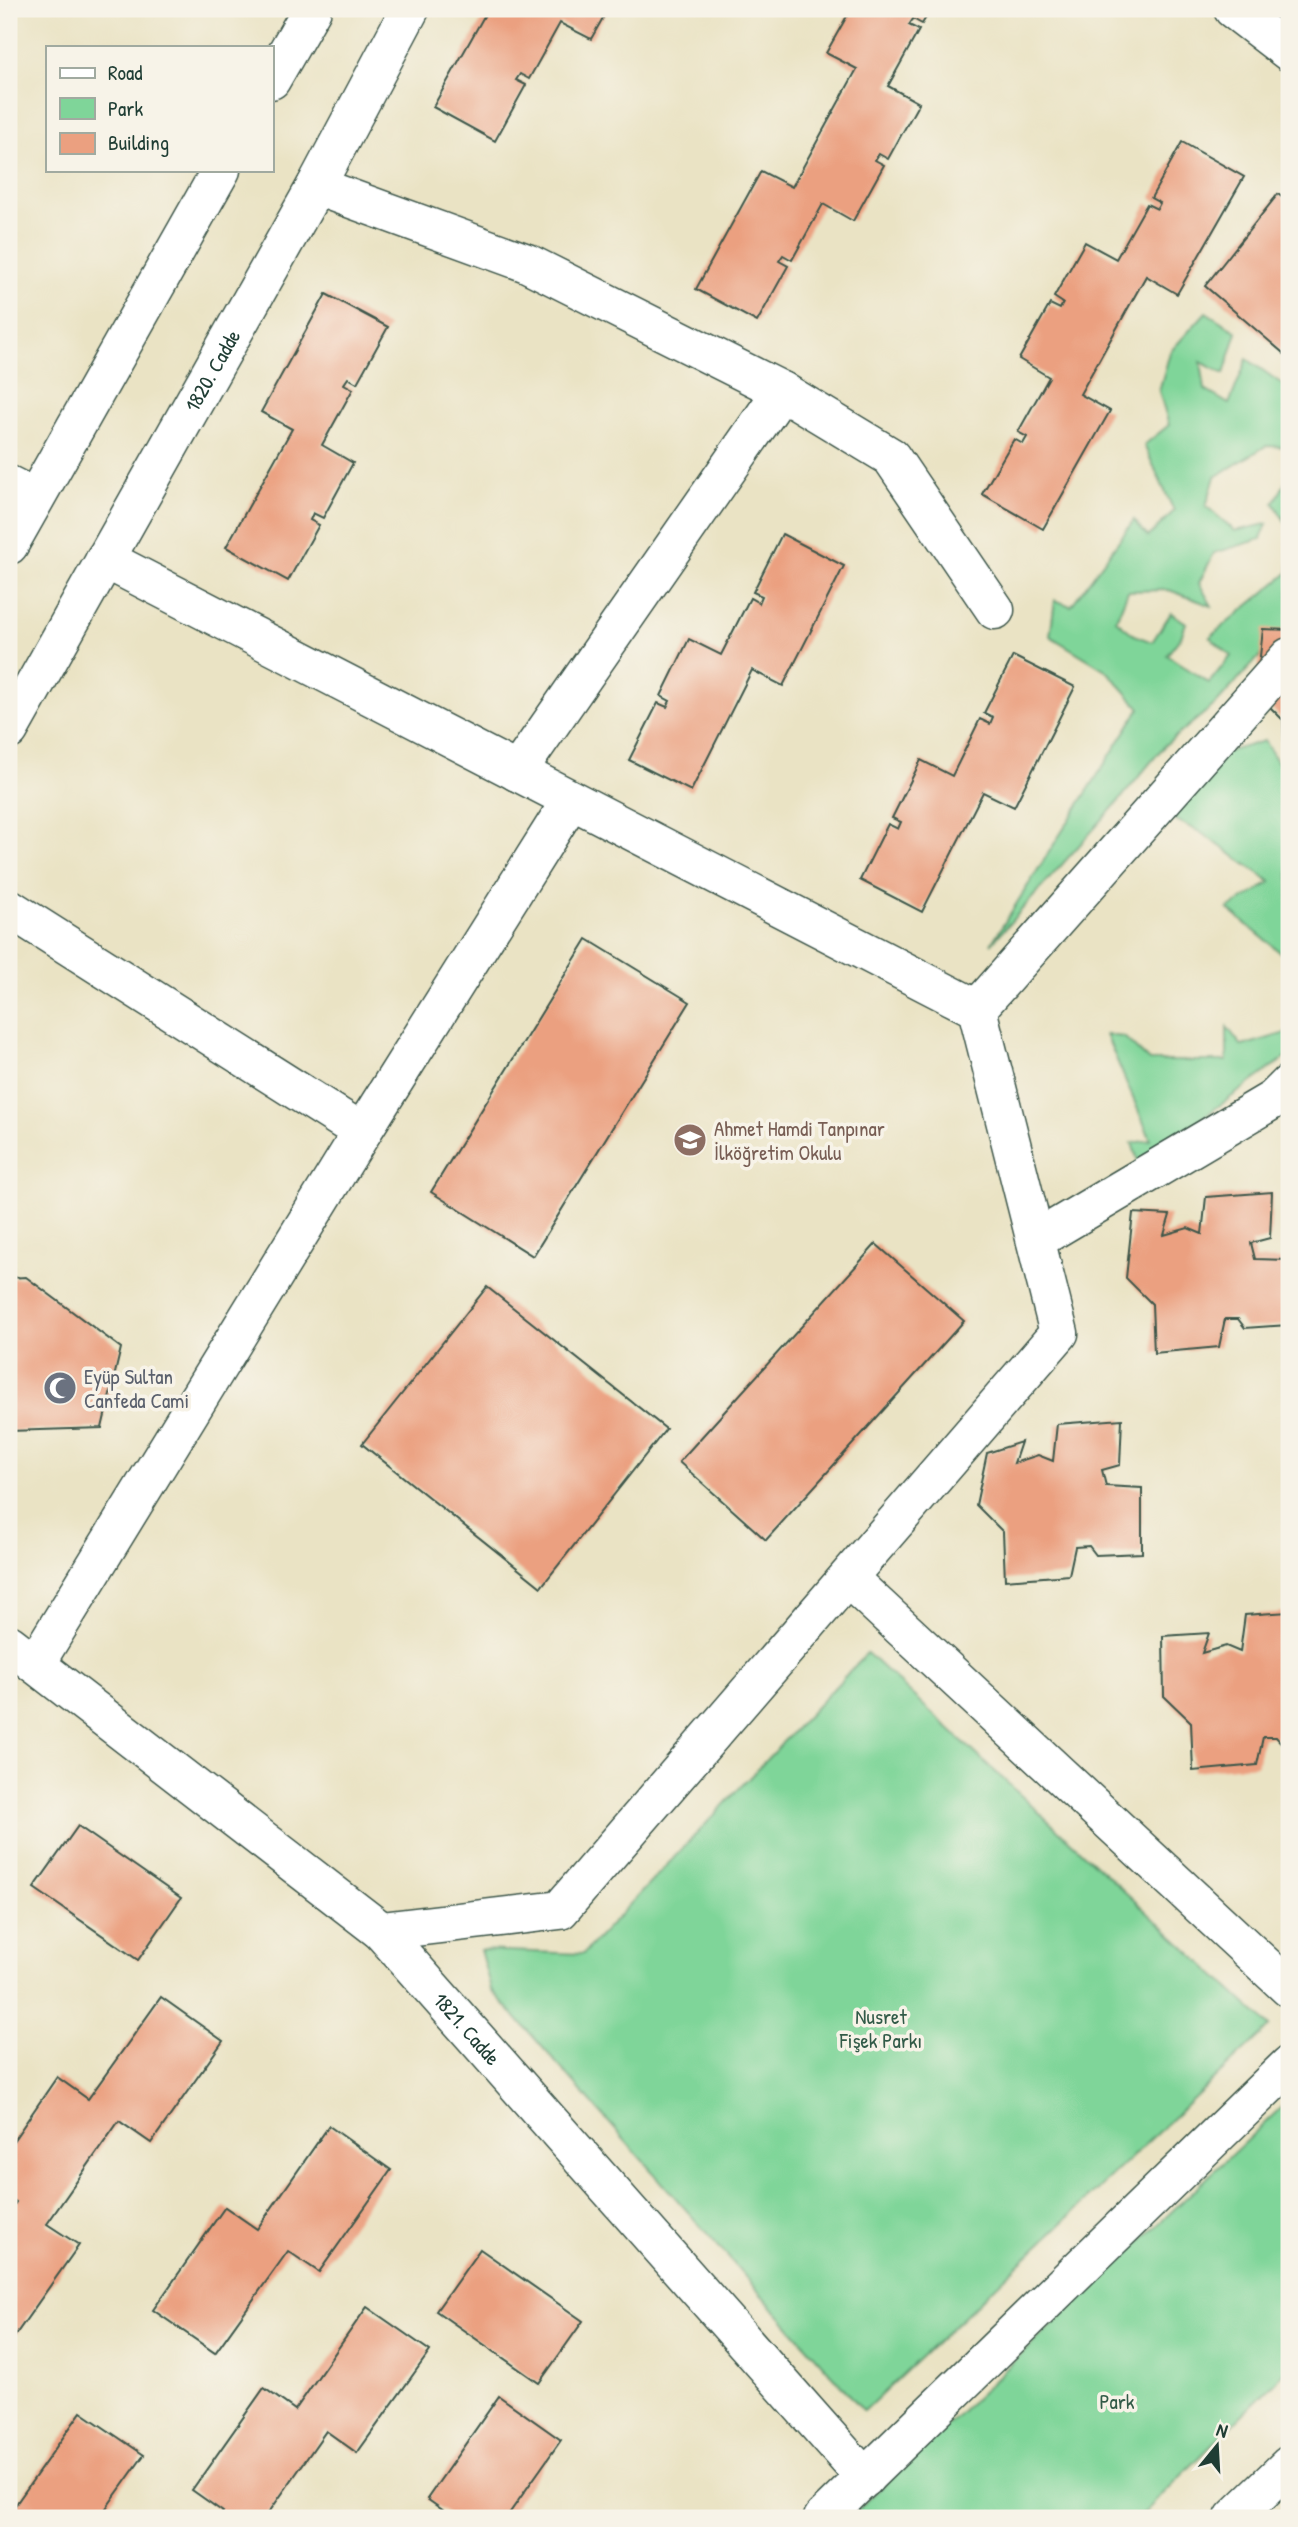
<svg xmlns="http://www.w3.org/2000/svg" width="1298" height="2527" viewBox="0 0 1298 2527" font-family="'Patrick Hand',sans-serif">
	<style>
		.green { fill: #7fd599; stroke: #4f8966; stroke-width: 2 }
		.building { fill: #eba080 }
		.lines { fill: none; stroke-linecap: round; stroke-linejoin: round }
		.minor-casing { stroke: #3d564a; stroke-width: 41 }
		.major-casing { stroke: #3d564a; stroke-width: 41 }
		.minor { stroke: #fff; stroke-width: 38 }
		.major { stroke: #fff; stroke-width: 38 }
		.labels { text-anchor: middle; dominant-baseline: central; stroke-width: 7; stroke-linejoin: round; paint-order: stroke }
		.street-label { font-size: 21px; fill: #1f3d34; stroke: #f7f3e8 }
		.education-label { font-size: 21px; fill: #785e54; stroke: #f7f3e8; text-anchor: start }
		.worship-label { font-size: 21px; fill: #5b616d; stroke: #f7f3e8; text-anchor: start }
		.park-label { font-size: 21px; fill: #325b48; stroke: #f7f3e8 }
	</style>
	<rect width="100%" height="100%" fill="#f7f3e8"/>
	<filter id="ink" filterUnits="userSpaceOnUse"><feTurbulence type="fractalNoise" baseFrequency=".0143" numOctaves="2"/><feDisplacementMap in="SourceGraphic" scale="14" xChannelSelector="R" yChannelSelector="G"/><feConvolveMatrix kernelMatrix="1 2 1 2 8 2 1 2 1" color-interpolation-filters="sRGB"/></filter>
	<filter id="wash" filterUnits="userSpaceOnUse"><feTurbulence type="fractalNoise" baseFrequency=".00686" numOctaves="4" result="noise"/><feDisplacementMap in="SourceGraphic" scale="28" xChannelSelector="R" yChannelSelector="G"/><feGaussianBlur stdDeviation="1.57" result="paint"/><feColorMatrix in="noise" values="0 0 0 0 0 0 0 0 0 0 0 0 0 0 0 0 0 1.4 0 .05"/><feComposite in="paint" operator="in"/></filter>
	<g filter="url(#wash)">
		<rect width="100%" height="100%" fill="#eae3c4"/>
		<!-- green -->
		<g class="green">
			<polygon points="1206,312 1237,332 1224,374 1201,362 1205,390 1229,404 1247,359 1289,389 1289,447 1266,446 1215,477 1206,506 1235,531 1267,524 1261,539 1214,553 1199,583 1212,606 1169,590 1128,591 1116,620 1134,635 1152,642 1171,613 1186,623 1181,637 1167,655 1209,683 1231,656 1210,637 1289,572 1289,557 1289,624 1217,703 1165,745 1118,802 991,944 1140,708 1107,671 1050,636 1055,600 1071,606 1134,520 1148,537 1174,511 1144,445 1169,425 1159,391 1170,352"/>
			<polygon points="1289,476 1289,528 1274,503"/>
			<polygon points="1264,741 1289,779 1289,947 1281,953 1228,909 1271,882 1200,832 1172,818 1223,753"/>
			<polygon points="1227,1027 1242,1046 1289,1032 1289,1055 1139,1164 1132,1143 1151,1140 1106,1035 1124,1037 1149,1061 1227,1061"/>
			<polygon points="867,1653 1270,2026 864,2411 491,1989 480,1950 583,1954"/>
			<polygon points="1289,2100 1289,2368 1139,2518 849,2518"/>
		</g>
		<g id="blocks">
			<!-- building -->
			<g class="building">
				<polygon points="488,9 608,9 591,39 560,23 529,79 520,74 516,80 526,85 495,141 433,107"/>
				<polygon points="851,9 931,9 922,24 913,19 909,25 919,30 888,86 919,103 888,159 879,154 875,160 884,165 853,221 823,204 792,260 783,255 779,261 788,266 757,322 696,289 761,171 792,187 857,69 826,53"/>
				<polygon points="1182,142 1244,177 1177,294 1146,276 1080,394 1110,411 1043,529 982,494 1014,439 1023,444 1027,437 1018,432 1049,377 1019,359 1050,304 1060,309 1063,303 1054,297 1085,242 1116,259 1147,204 1157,209 1160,203 1151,198"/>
				<polygon points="1278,194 1289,203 1289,358 1205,286"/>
				<polygon points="326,294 388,327 357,383 348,378 344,384 353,389 322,445 353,463 323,518 313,513 310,520 319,525 288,581 226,547 292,429 261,412"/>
				<polygon points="782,534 844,566 783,686 752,670 691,791 629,760 658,703 667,707 670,701 661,696 689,639 721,655 750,598 759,603 762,596 753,592"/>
				<polygon points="1263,629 1289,630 1289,768 1285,768 1283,720 1256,693"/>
				<polygon points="1013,656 1075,687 1014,807 983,792 922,912 860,880 888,824 898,829 901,822 892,818 921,760 952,776 980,719 990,724 993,717 984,713"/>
				<polygon points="587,939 690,1002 533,1256 431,1192"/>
				<polygon points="1272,1192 1270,1238 1251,1243 1255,1259 1289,1260 1289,1325 1245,1328 1238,1319 1225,1319 1219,1347 1154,1353 1152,1304 1126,1278 1133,1213 1170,1215 1164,1235 1188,1228 1202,1234 1206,1197"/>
				<polygon points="876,1244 964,1321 766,1540 679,1462"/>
				<polygon points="26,1277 121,1348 102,1428 9,1431 9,1278"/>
				<polygon points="487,1287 666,1429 541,1587 362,1444"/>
				<polygon points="1122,1419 1120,1465 1102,1470 1106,1486 1142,1488 1142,1553 1096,1555 1089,1546 1075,1547 1069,1575 1005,1580 1003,1532 976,1505 987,1453 1021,1442 1014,1463 1038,1455 1053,1461 1057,1424"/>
				<polygon points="1289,1612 1289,1745 1284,1746 1276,1737 1263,1737 1257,1765 1193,1771 1191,1722 1164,1696 1163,1636 1209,1633 1202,1653 1226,1646 1240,1652 1245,1615"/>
				<polygon points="78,1826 181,1898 138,1960 34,1888"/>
				<polygon points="161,1997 223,2041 151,2143 119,2121 47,2224 79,2245 9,2344 9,2213 16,2202 9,2197 9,2147 57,2077 88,2099"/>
				<polygon points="329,2126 391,2170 319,2272 288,2251 215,2353 153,2310 225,2207 257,2229"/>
				<polygon points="480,2249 583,2321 539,2383 436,2311"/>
				<polygon points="367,2307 430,2351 357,2453 326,2431 265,2518 219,2518 223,2512 192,2490 264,2388 295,2410"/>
				<polygon points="499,2396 561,2440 506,2518 454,2518 427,2499"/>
				<polygon points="81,2412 144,2455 99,2518 15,2518 9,2514"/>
			</g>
		</g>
	</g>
	<g filter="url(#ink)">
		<use href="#blocks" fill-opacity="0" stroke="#3d564a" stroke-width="2"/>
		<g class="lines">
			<defs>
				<g id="minor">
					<polyline points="1233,9 1289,52"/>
					<polyline points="316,186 527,263 782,391 517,772"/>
					<polyline points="782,391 891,457 995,610"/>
					<polyline points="9,485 35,498"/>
					<polyline points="105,559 977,1009 1059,1333 560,1910 381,1931"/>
					<polyline points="9,908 362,1132 571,800"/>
					<polyline points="977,1009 1289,657"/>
					<polyline points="1036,1240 1274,1099 1289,1084"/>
					<polyline points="848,1578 1289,1988"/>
					<path id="s1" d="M 9,1644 L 381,1931 L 865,2478"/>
					<polyline points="35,1664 362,1132"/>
					<polyline points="823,2518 1289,2065"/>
					<polyline points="1234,2518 1289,2465"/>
				</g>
				<g id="major">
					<polyline points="271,80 312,9"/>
					<polyline points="9,545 221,170"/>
					<path id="s2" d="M 9,730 L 316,186 L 410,9"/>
				</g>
			</defs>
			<!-- minor casing -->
			<use href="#minor" class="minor-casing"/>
			<!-- major casing -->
			<use href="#major" class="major-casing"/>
			<!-- minor -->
			<use href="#minor" class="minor"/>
			<!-- major -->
			<use href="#major" class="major"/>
		</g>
	</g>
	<!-- icons -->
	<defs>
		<symbol id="school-disc" viewBox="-11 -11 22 22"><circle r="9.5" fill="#8d6e63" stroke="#f7f3e8"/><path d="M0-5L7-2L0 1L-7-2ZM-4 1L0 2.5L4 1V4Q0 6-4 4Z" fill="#fff"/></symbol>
		<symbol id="mosque-disc" viewBox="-11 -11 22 22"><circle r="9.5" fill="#6b7280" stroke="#f7f3e8"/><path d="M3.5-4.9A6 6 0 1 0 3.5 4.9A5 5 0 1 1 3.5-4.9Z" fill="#fff"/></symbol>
	</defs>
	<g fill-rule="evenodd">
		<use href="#school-disc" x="671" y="1121" width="38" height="38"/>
		<use href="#mosque-disc" x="41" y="1369" width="38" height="38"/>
	</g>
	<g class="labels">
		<!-- street labels -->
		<g class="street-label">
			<text stroke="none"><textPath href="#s2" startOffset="413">1820. Cadde</textPath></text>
			<text stroke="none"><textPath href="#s1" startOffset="600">1821. Cadde</textPath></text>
		</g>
		<!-- education labels -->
		<g class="education-label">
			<text x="714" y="1128">Ahmet Hamdi Tanpınar<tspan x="714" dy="24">İlköğretim Okulu</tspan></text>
		</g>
		<!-- worship labels -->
		<g class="worship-label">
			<text x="84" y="1376">Eyüp Sultan<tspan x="84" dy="24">Canfeda Cami</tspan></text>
		</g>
		<!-- park labels -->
		<g class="park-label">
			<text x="881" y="2016">Nusret<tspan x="881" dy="24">Fişek Parkı</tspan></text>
			<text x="1117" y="2401">Park</text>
		</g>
	</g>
	<!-- margin -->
	<rect width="1298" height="2527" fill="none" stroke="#f7f3e8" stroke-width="35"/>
	<!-- legend -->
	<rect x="46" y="46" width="228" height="126" fill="#f7f3e8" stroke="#a1aaa0" stroke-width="2"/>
	<rect x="60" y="68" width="35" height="10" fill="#ffffff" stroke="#a1aaa0" stroke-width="2"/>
	<text x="108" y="80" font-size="21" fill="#1f3d34">Road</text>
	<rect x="60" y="98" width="35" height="21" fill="#7fd599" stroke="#a1aaa0" stroke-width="2"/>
	<text x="108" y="116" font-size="21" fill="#1f3d34">Park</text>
	<rect x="60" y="133" width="35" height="21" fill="#eba080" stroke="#a1aaa0" stroke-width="2"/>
	<text x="108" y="150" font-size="21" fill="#1f3d34">Building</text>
	<!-- north arrow -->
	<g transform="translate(1217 2446) rotate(18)" stroke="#f7f3e8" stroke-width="5" paint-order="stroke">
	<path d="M0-5L12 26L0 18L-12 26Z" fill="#1f3d34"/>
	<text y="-10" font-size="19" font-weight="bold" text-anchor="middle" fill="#1f3d34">N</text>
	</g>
</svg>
